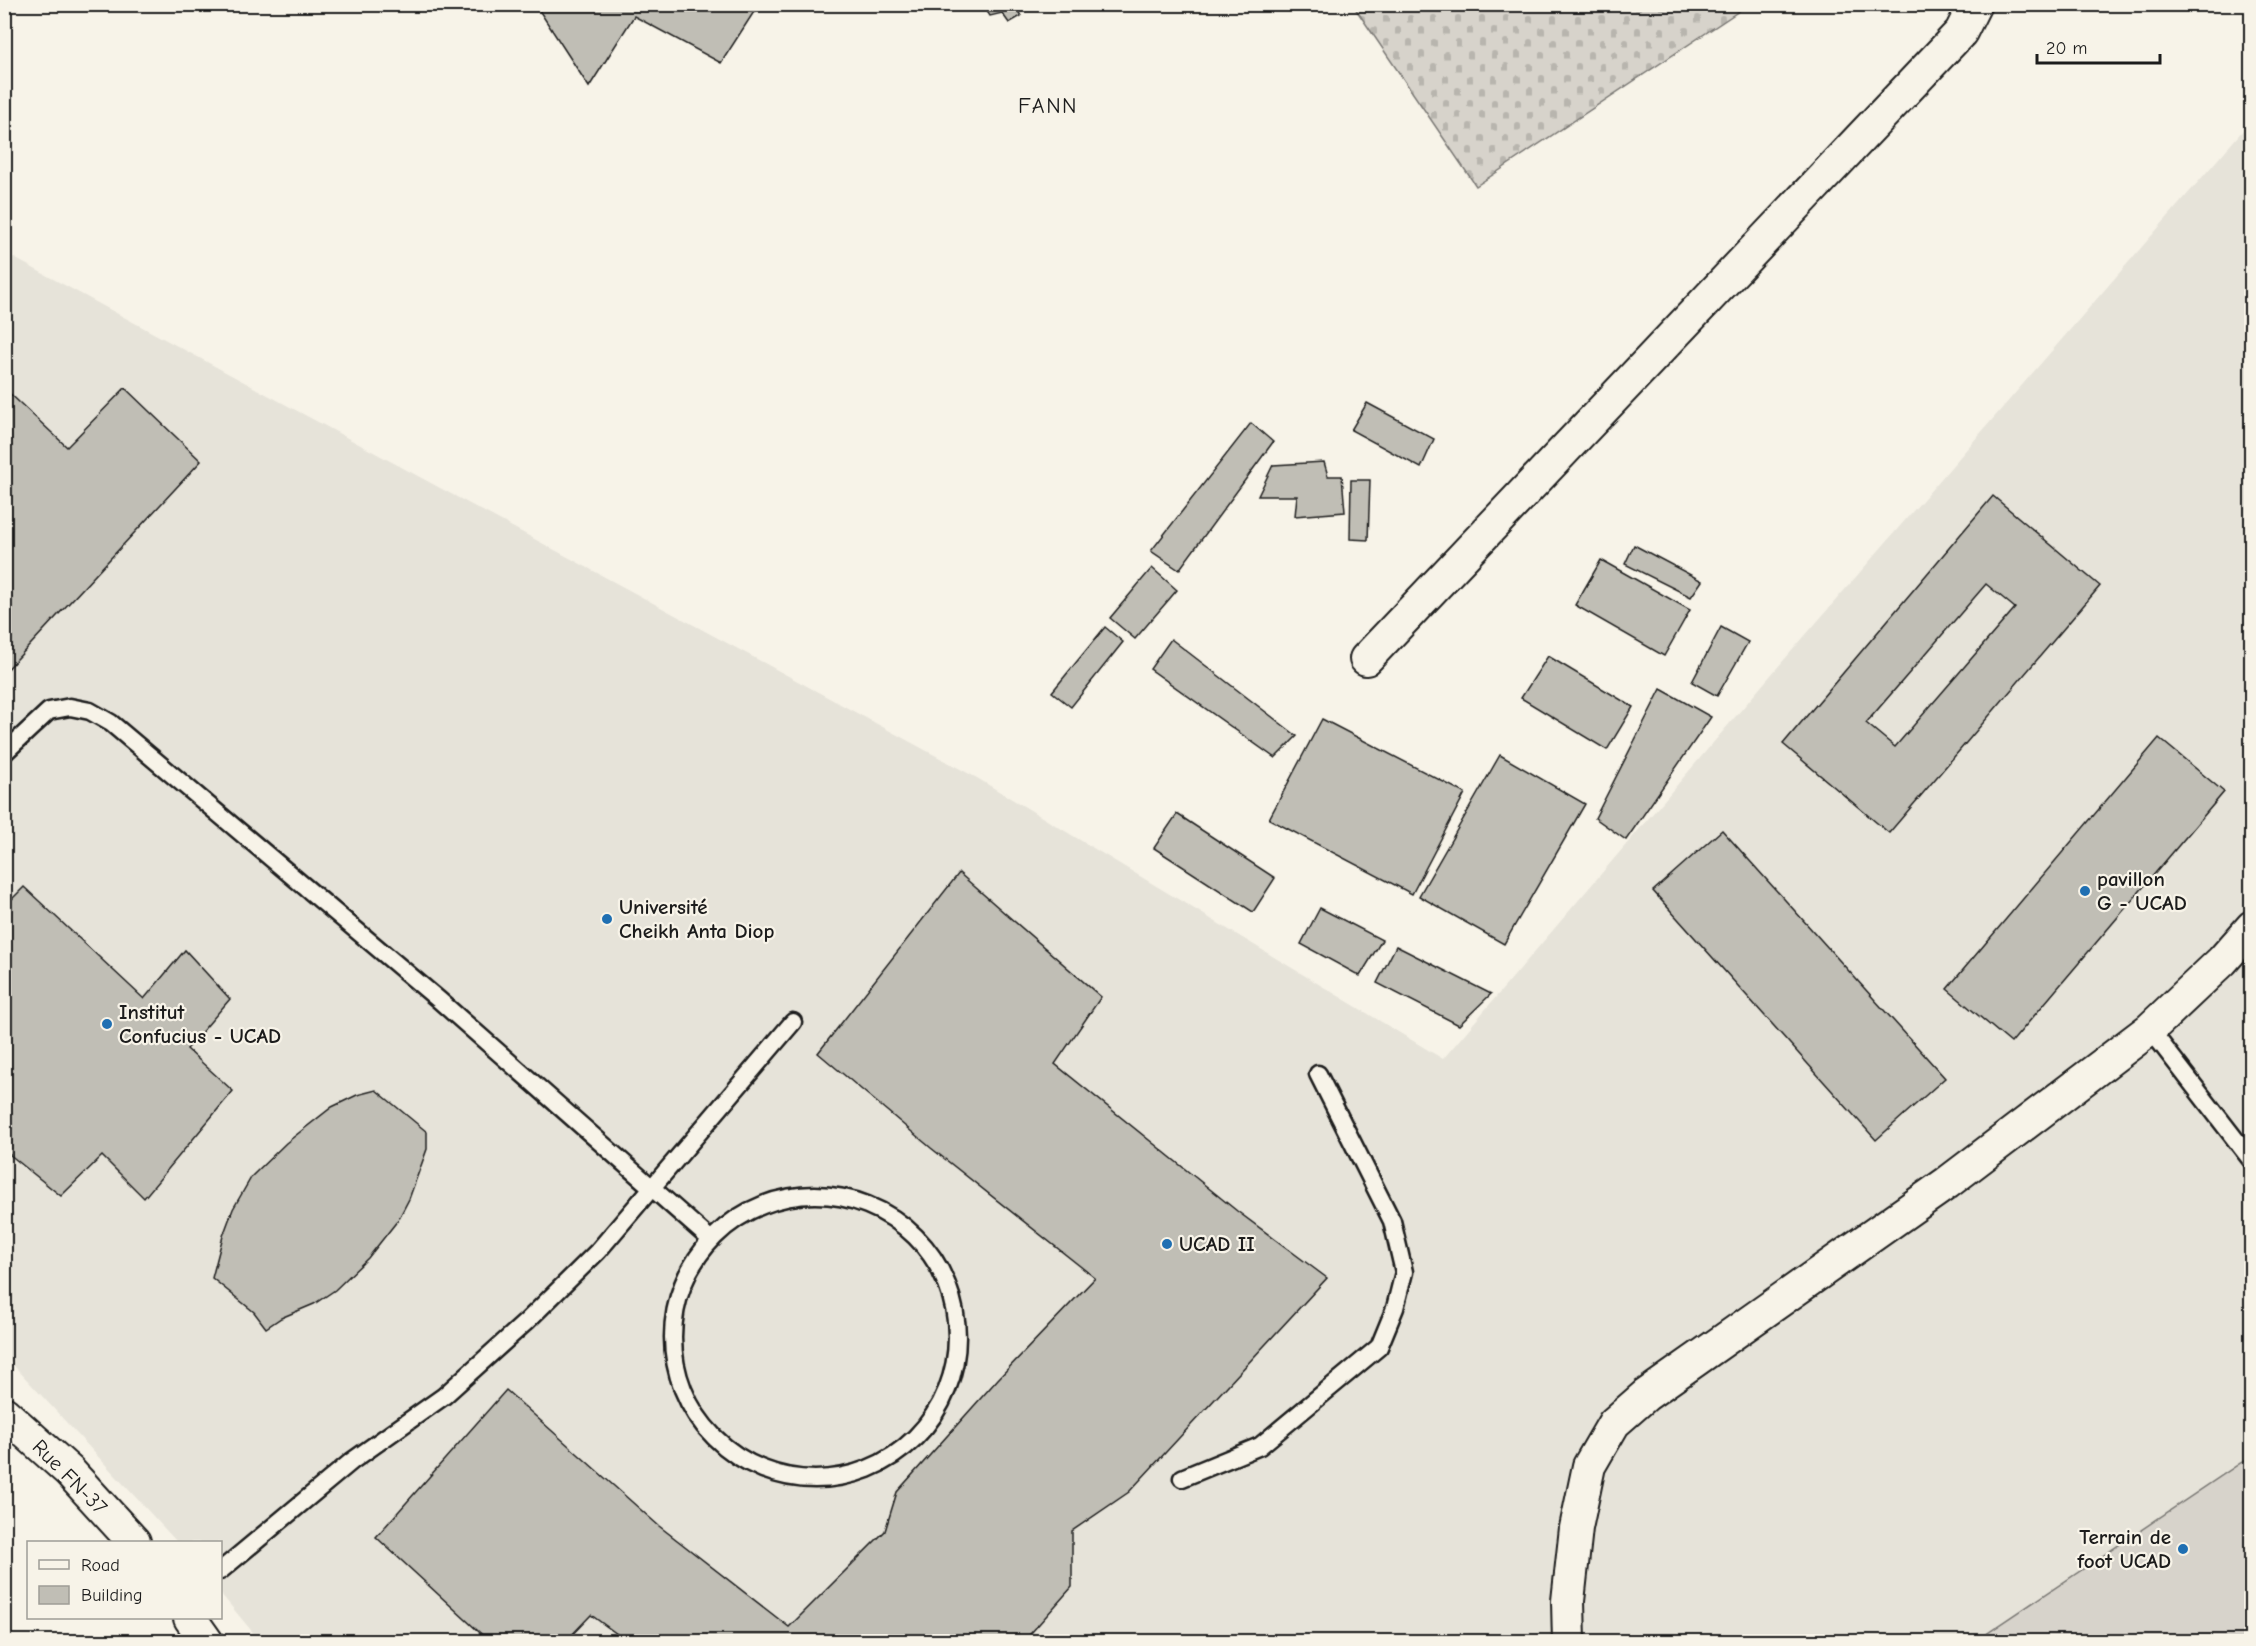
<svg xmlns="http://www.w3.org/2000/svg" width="2256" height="1646" viewBox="0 0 2256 1646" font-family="'Comic Neue',sans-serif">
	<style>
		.built { fill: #e6e3d9 }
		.cemetery { fill: url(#cemetery-stones); stroke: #7a7874; stroke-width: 1.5 }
		.garden { fill: #d7d3cb; stroke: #7a7874; stroke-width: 1.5 }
		.building { fill: #c0beb5; stroke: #1c1c1c; stroke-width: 1.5; fill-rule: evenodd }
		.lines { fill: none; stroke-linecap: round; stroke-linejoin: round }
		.service-casing { stroke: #1c1c1c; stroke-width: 21 }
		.minor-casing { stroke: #1c1c1c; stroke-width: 36 }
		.service { stroke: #f7f3e8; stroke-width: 16 }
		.minor { stroke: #f7f3e8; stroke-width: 32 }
		.poi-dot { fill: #1f6fb2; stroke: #f7f3e8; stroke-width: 2 }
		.labels { text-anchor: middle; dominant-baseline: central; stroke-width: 4.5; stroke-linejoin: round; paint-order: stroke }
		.poi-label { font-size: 21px; font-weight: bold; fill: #1c1c1c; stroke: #f7f3e8; text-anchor: start }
		.street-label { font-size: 21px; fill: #1c1c1c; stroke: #f7f3e8 }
		.neighbourhood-label { font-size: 22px; letter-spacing: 1.5px; fill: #1c1c1c; stroke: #f7f3e8 }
	</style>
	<defs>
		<pattern id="cemetery-stones" width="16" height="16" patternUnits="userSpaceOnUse" patternTransform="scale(1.5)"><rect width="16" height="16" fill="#d7d3cb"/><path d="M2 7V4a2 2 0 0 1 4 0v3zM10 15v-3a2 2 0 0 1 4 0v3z" fill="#b8b5ae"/></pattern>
	</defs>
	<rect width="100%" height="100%" fill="#f7f3e8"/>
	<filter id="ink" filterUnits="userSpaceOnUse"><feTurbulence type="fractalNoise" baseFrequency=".0167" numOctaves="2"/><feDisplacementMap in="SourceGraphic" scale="12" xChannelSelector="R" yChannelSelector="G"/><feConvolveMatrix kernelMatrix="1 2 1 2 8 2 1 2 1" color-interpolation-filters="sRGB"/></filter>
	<g filter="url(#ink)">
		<!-- built -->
		<polygon class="built" points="2251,121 2251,1641 260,1641 221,1594 220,1542 177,1542 5,1356 5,253 977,778 1443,1059 1777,668"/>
		<!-- cemetery -->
		<polygon class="cemetery" points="1353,5 1748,5 1476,186"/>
		<!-- garden -->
		<polygon class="garden" points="2251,1456 2251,1641 1976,1641"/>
		<!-- building -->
		<g class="building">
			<polygon points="535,4 759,4 721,63 634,16 589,87"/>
			<polygon points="982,4 1014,4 1021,16 1009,23 1002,13 990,16"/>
			<polygon points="4,388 67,447 125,388 201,461 4,673"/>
			<polygon points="1367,403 1434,439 1421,468 1351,430"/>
			<polygon points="1251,423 1273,442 1179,570 1151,551"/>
			<polygon points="1324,462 1328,476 1342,476 1345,512 1295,516 1297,496 1258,496 1273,465"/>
			<polygon points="1351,480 1370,480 1368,540 1350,539"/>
			<path d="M 1993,496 L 2100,586 L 1889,833 L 1783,744 ZM 1986,584 L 2015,608 L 1895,747 L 1866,723 Z"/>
			<polygon points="1634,545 1702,581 1691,597 1625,564"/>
			<polygon points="1601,560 1690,610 1664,656 1575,605"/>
			<polygon points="1152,568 1177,590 1135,639 1110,618"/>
			<polygon points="1105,627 1123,642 1071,707 1052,692"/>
			<polygon points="1721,627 1748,642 1717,696 1692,682"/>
			<polygon points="1171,639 1297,736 1275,758 1150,669"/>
			<polygon points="1548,656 1633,707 1607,750 1521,698"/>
			<polygon points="1661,689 1711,717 1626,840 1595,818"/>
			<polygon points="1322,719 1465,793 1412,894 1269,819"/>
			<polygon points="2159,738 2224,792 2011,1043 1947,989"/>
			<polygon points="1500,755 1585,804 1504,944 1419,896"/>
			<polygon points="1177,814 1275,878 1253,912 1154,848"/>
			<polygon points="1722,830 1945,1078 1876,1140 1653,891"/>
			<polygon points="959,873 1101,997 1055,1064 1237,1211 1327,1278 1129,1492 1072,1531 1072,1587 1023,1642 628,1642 591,1615 565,1642 490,1642 376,1537 506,1390 659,1526 789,1627 885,1531 897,1492 998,1379 1095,1278 931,1148 818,1053"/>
			<polygon points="24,887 144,999 185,950 230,999 187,1049 233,1091 144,1198 102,1156 61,1196 4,1150 4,991 8,985 4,983 4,907"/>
			<polygon points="1320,908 1382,940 1360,976 1301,944"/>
			<polygon points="1396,946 1491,994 1459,1025 1377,983"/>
			<polygon points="376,1090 427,1132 427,1149 409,1199 398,1220 368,1258 335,1290 314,1304 281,1318 266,1328 254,1312 212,1278 223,1236 233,1209 252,1176 286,1143 332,1107 357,1095"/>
		</g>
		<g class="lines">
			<defs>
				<g id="service">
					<polyline points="4,753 49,711 70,707 90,711 111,723 439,1000 710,1239"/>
					<polyline points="2150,1029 2252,1161"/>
					<circle cx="815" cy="1337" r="142"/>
					<polyline points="1182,1478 1260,1446 1379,1347 1395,1308 1404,1272 1392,1221 1318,1074"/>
					<polyline points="220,1571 352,1461 444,1396 527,1321 598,1251 793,1022"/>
				</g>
				<g id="minor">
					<polyline points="1366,659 1961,32 1975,4"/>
					<polyline points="4,1413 69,1471 134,1542"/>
					<polyline points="190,1618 207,1642"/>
					<polyline points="1569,1642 1568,1601 1576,1528 1589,1466 1614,1423 1646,1395 1947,1183 2150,1029 2222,961 2252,927"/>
				</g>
			</defs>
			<!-- service casing -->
			<use href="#service" class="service-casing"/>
			<!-- minor casing -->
			<use href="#minor" class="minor-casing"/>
			<!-- service -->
			<use href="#service" class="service"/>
			<!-- minor -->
			<use href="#minor" class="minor"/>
		</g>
	</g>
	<!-- markers -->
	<g class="poi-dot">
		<circle cx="2085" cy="891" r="6"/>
		<circle cx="607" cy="919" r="6"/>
		<circle cx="107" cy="1024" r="6"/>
		<circle cx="1167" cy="1244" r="6"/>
		<circle cx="2183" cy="1549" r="6"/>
	</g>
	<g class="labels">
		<!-- poi labels -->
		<g class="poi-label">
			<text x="2097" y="879">pavillon<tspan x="2097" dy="24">G - UCAD</tspan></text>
			<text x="619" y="907">Université<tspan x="619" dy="24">Cheikh Anta Diop</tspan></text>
			<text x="119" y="1012">Institut<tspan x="119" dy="24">Confucius - UCAD</tspan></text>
			<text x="1179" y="1244">UCAD II</text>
			<text x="2171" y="1537" text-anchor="end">Terrain de<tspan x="2171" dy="24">foot UCAD</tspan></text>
		</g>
		<!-- street labels -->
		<g class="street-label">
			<text transform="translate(70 1477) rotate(45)">Rue FN-37</text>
		</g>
		<!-- neighbourhood labels -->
		<g class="neighbourhood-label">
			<text x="1048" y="106">FANN</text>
		</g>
	</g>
	<!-- margin -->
	<rect width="2256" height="1646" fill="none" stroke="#f7f3e8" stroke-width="24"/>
	<rect x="12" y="12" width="2232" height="1622" fill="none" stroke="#1c1c1c" stroke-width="2" filter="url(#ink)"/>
	<!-- legend -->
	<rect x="27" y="1541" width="195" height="78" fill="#f7f3e8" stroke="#9f9d96" stroke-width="1.5"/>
	<rect x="39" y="1560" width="30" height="9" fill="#f7f3e8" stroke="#9f9d96" stroke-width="1.5"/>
	<text x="81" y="1571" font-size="18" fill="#1c1c1c">Road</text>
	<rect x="39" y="1586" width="30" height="18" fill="#c0beb5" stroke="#9f9d96" stroke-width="1.5"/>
	<text x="81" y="1601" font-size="18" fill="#1c1c1c">Building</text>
	<!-- scale -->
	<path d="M2037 54v9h123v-9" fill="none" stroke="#1c1c1c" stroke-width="3"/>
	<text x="2046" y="54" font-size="18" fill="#1c1c1c" stroke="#f7f3e8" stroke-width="4.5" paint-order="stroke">20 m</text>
</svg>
